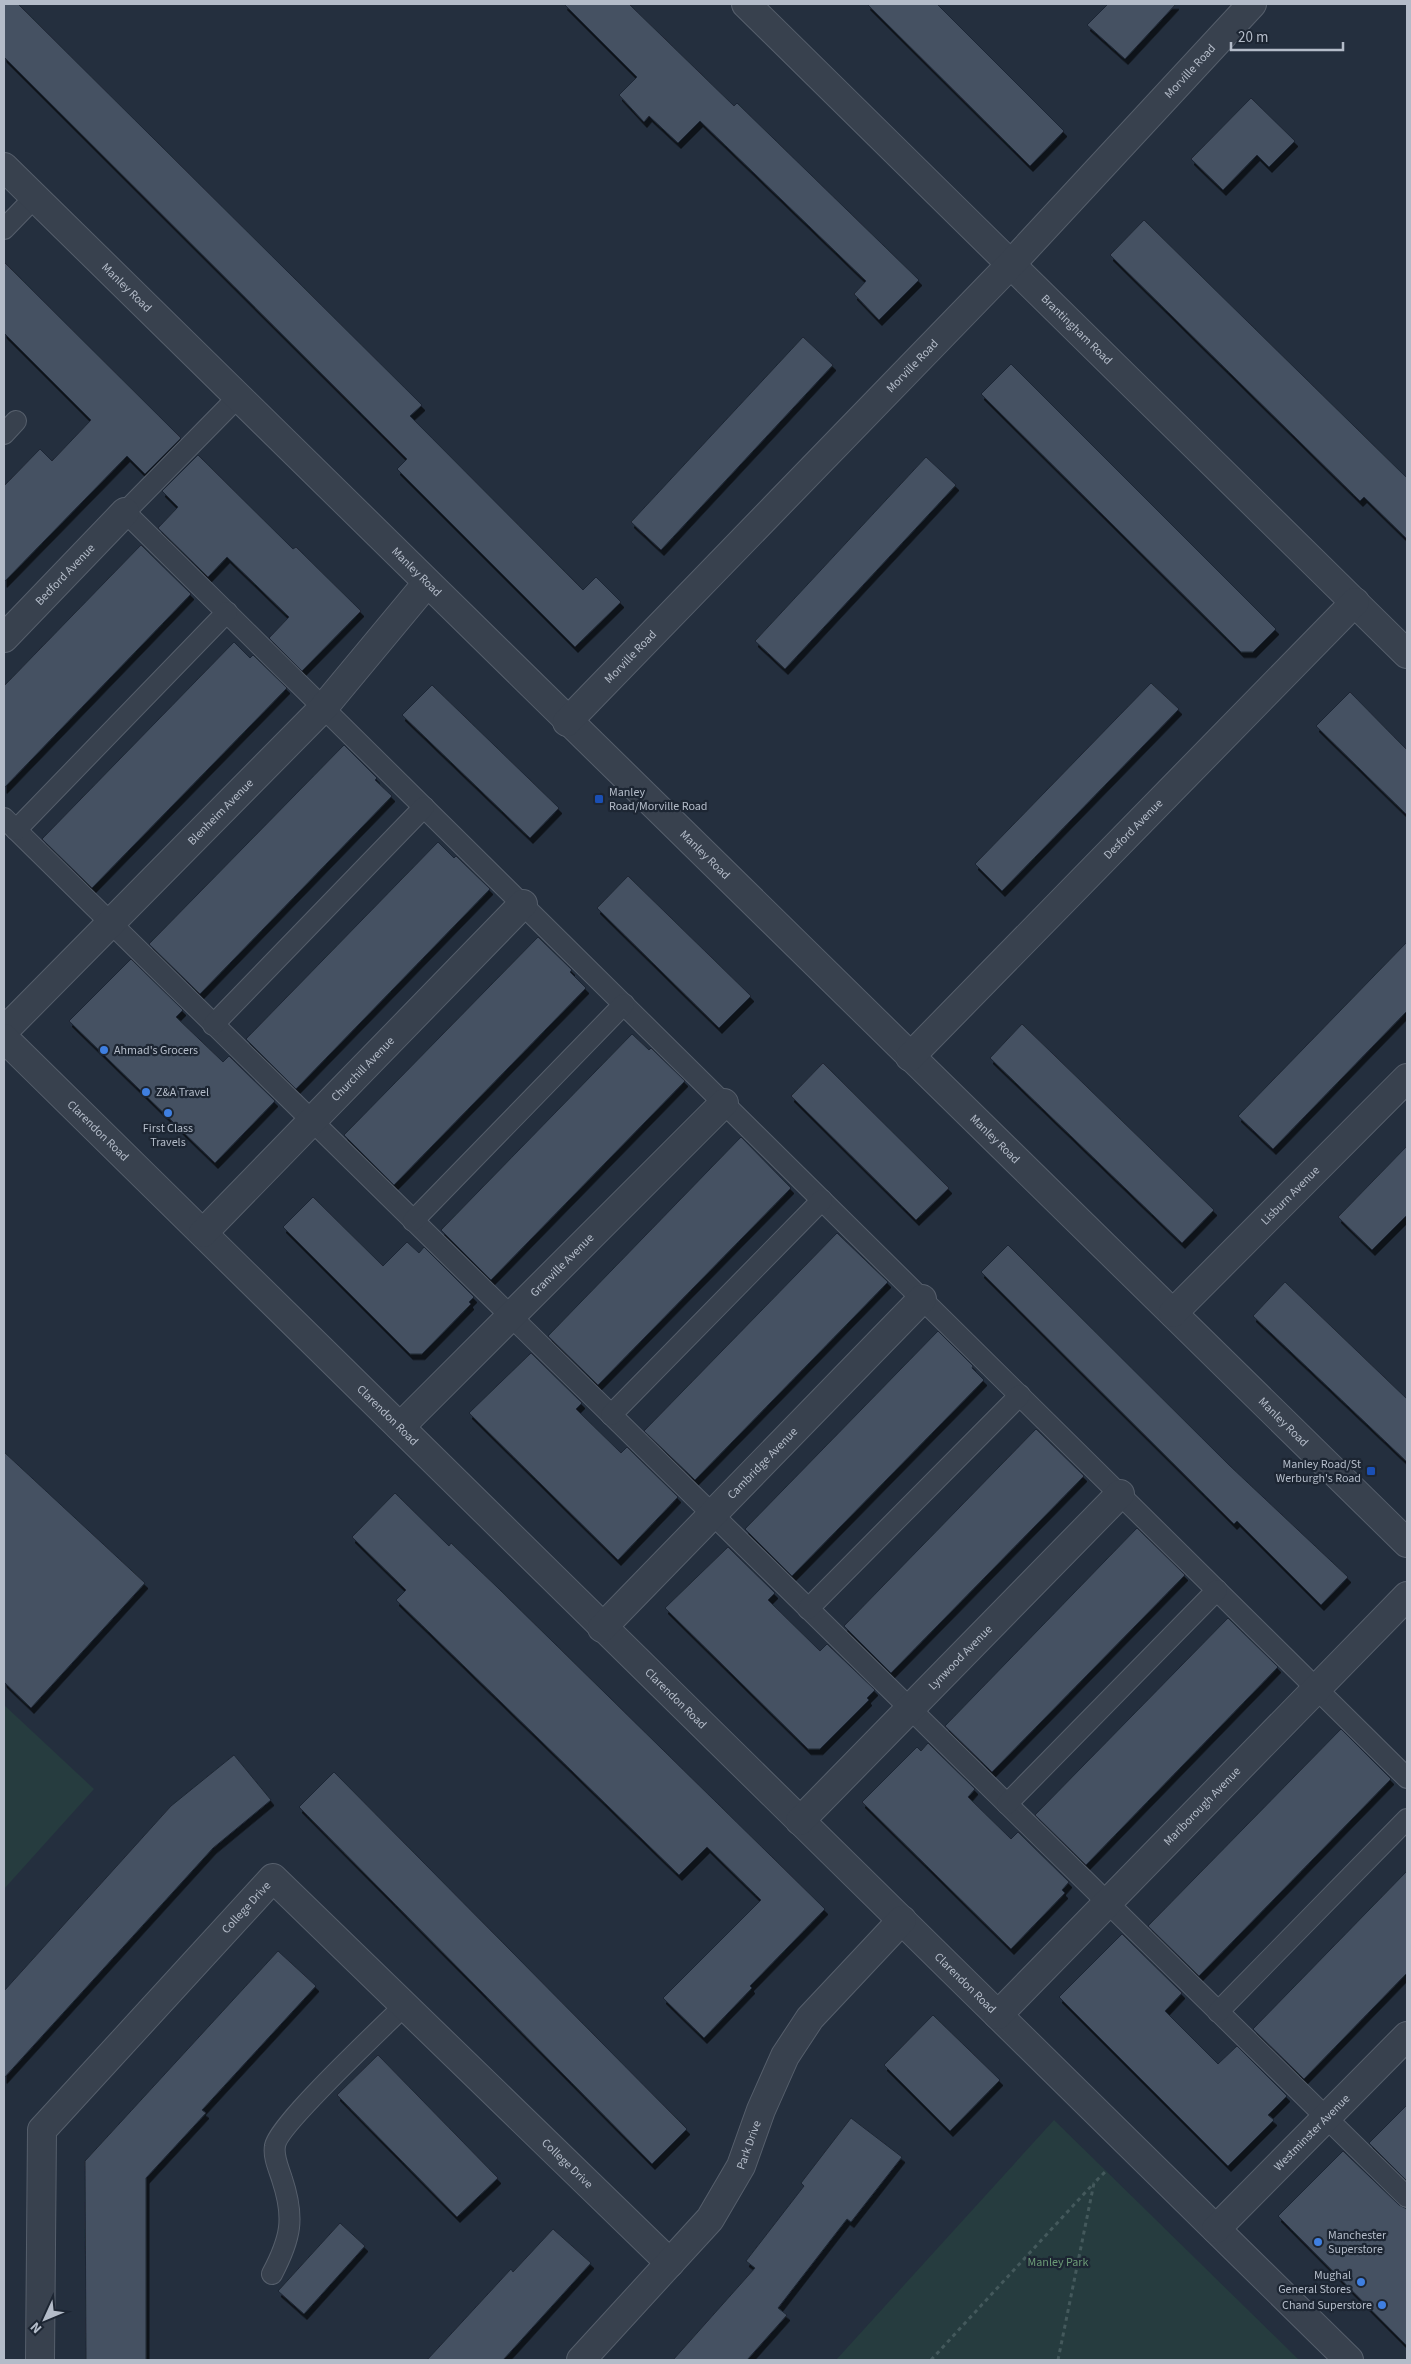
<svg xmlns="http://www.w3.org/2000/svg" width="1411" height="2364" viewBox="0 0 1411 2364" font-family="'Source Sans 3',sans-serif">
	<style>
		.green { fill: #263c3f }
		.building { fill: #455162; stroke: #1f2835; filter: url(#shadow) }
		.lines { fill: none; stroke-linecap: round; stroke-linejoin: round }
		.service-casing { stroke: #565f6c; stroke-width: 22 }
		.minor-casing { stroke: #565f6c; stroke-width: 30 }
		.path { stroke: #44595c; stroke-width: 3; stroke-dasharray: 4 4; stroke-linecap: butt }
		.service { stroke: #38414e; stroke-width: 20 }
		.minor { stroke: #38414e; stroke-width: 28 }
		.transit-dot { fill: #1a4fb4; stroke: #1d2633; stroke-width: 2 }
		.shop-dot { fill: #3f7fe0; stroke: #1d2633; stroke-width: 2 }
		.labels { text-anchor: middle; dominant-baseline: central; stroke-width: 4.5; stroke-linejoin: round; paint-order: stroke }
		.street-label { font-size: 12px; fill: #b4bcc9; stroke: #1d2633 }
		.poi-label { font-size: 12px; fill: #b4bcc9; stroke: #1d2633; text-anchor: start }
		.park-label { font-size: 12px; fill: #6b9a76; stroke: #1d2633 }
	</style>
	<defs>
		<filter id="shadow"><feDropShadow dx="3" dy="5.5" stdDeviation="0" flood-color="#0009"/></filter>
	</defs>
	<rect width="100%" height="100%" fill="#242f3e"/>
	<!-- green -->
	<g class="green">
		<polygon points="4,1705 94,1789 4,1889"/>
		<polygon points="1054,2120 1299,2360 836,2360"/>
	</g>
	<!-- building -->
	<g class="building">
		<polygon points="4,4 18,4 422,405 410,416 583,590 596,577 621,602 575,647 397,469 407,459 4,57"/>
		<polygon points="564,4 629,4 734,106 737,103 919,280 879,320 854,294 866,281 700,121 678,143 649,116 644,122 619,95 637,77"/>
		<polygon points="867,4 937,4 1064,131 1030,166"/>
		<polygon points="1108,4 1176,4 1125,59 1087,25"/>
		<polygon points="1251,98 1295,141 1269,167 1257,155 1223,190 1191,159"/>
		<polygon points="1144,220 1407,478 1407,539 1364,497 1360,501 1110,255"/>
		<polygon points="4,262 181,438 145,474 127,456 4,582 4,486 40,449 52,461 91,420 4,333"/>
		<polygon points="803,337 833,365 661,550 631,522"/>
		<polygon points="1011,364 1276,629 1253,652 1241,652 981,394"/>
		<polygon points="198,455 293,549 296,547 361,611 302,671 269,638 289,617 227,557 208,577 158,528 178,507 162,491"/>
		<polygon points="926,457 956,485 785,669 755,641"/>
		<polygon points="141,545 191,594 4,788 4,686"/>
		<polygon points="234,642 250,658 253,655 287,688 92,888 42,839"/>
		<polygon points="1151,683 1179,709 1002,891 975,864"/>
		<polygon points="432,685 559,808 530,838 402,715"/>
		<polygon points="1350,692 1407,750 1407,815 1316,726"/>
		<polygon points="344,745 377,778 375,780 392,796 200,994 149,944"/>
		<polygon points="438,842 454,858 456,856 490,889 296,1089 246,1039"/>
		<polygon points="628,876 751,996 719,1028 597,908"/>
		<polygon points="538,937 572,970 570,972 586,988 394,1185 344,1135"/>
		<polygon points="1407,942 1407,1011 1273,1149 1238,1116"/>
		<polygon points="131,959 183,1010 176,1017 223,1062 229,1056 275,1101 215,1163 69,1021"/>
		<polygon points="1022,1024 1214,1210 1182,1243 990,1058"/>
		<polygon points="632,1034 649,1050 651,1048 685,1081 491,1280 441,1230"/>
		<polygon points="823,1063 949,1188 916,1220 791,1096"/>
		<polygon points="741,1137 791,1188 598,1385 548,1336"/>
		<polygon points="1407,1146 1407,1215 1372,1250 1338,1217"/>
		<polygon points="313,1197 383,1266 407,1242 419,1253 424,1247 474,1297 469,1302 471,1304 422,1354 410,1354 283,1227"/>
		<polygon points="837,1233 888,1282 695,1480 644,1431"/>
		<polygon points="1008,1245 1230,1466 1348,1577 1321,1605 1237,1521 1234,1524 981,1272"/>
		<polygon points="1285,1282 1407,1399 1407,1462 1253,1316"/>
		<polygon points="938,1331 973,1366 972,1368 984,1380 792,1576 745,1529"/>
		<polygon points="531,1353 582,1403 576,1409 621,1453 627,1447 678,1497 618,1560 469,1413"/>
		<polygon points="1036,1429 1084,1476 891,1673 844,1626"/>
		<polygon points="4,1452 145,1583 31,1708 4,1682"/>
		<polygon points="395,1493 449,1546 451,1543 498,1588 825,1909 750,1986 752,1988 704,2038 663,1998 761,1900 707,1847 679,1875 396,1600 406,1590 352,1537"/>
		<polygon points="1137,1528 1185,1575 992,1772 945,1726"/>
		<polygon points="728,1547 775,1593 768,1600 820,1651 827,1644 875,1690 867,1698 869,1700 820,1749 808,1749 665,1608"/>
		<polygon points="1228,1618 1278,1667 1086,1865 1035,1815"/>
		<polygon points="1341,1729 1391,1779 1199,1976 1148,1926"/>
		<polygon points="928,1743 975,1789 968,1797 1011,1839 1018,1832 1069,1882 1062,1890 1065,1893 1011,1949 862,1802 917,1747 921,1751"/>
		<polygon points="234,1755 271,1800 213,1848 4,2078 4,1991 171,1806"/>
		<polygon points="334,1772 687,2129 652,2164 299,1807"/>
		<polygon points="1407,1871 1407,1973 1304,2079 1253,2029"/>
		<polygon points="1122,1934 1182,1993 1165,2011 1218,2064 1237,2046 1287,2096 1268,2115 1274,2120 1228,2166 1059,1997"/>
		<polygon points="278,1951 316,1986 202,2110 206,2113 146,2178 146,2360 86,2360 85,2161"/>
		<polygon points="933,2015 1000,2080 950,2131 884,2065"/>
		<polygon points="378,2055 498,2178 457,2217 337,2095"/>
		<polygon points="1407,2105 1407,2181 1369,2143"/>
		<polygon points="851,2118 902,2157 851,2222 847,2219 778,2308 787,2315 747,2360 673,2360 755,2268 746,2261 804,2186 801,2183"/>
		<polygon points="1343,2151 1399,2205 1407,2209 1407,2346 1278,2216"/>
		<polygon points="340,2223 365,2246 304,2314 278,2291"/>
		<polygon points="553,2229 591,2263 503,2360 427,2360 511,2269 513,2272"/>
	</g>
	<g class="lines">
		<defs>
			<g id="service">
				<polyline points="4,229 35,197"/>
				<polyline points="238,397 125,512 1407,1778"/>
				<polyline points="4,434 16,421"/>
				<polyline points="4,818 1407,2197"/>
				<polyline points="16,830 227,612"/>
				<polyline points="213,1025 424,807"/>
				<polyline points="413,1221 624,1004"/>
				<polyline points="611,1415 822,1200"/>
				<polyline points="808,1609 1020,1395"/>
				<polyline points="1007,1804 1217,1590"/>
				<polyline points="1218,2012 1407,1819"/>
				<path d="M 272,2274 C 291,2238 295,2218 282,2179 C 279,2169 273,2157 275,2146 C 277,2126 384,2026 404,2006"/>
			</g>
			<g id="minor">
				<path id="s1" d="M 746,4 L 1407,654"/>
				<path id="s2" d="M 4,167 L 1407,1543"/>
				<path id="s3" d="M 4,638 L 125,512"/>
				<path id="s4" d="M 567,722 L 1012,263 L 1252,4"/>
				<path id="s5" d="M 4,1031 L 324,707 L 427,583"/>
				<path id="s6" d="M 4,1038 L 1349,2360"/>
				<path id="s7" d="M 910,1057 L 1355,602"/>
				<path id="s8" d="M 203,1233 L 523,904"/>
				<path id="s9" d="M 1173,1313 L 1407,1078"/>
				<path id="s10" d="M 400,1427 L 724,1103"/>
				<path id="s11" d="M 602,1628 L 922,1299"/>
				<path id="s12" d="M 800,1821 L 1120,1494"/>
				<path id="s13" d="M 998,2015 L 1407,1596"/>
				<path id="s14" d="M 1216,2229 L 1407,2036"/>
				<path id="s15" d="M 40,2360 L 42,2130 L 273,1878 L 670,2263"/>
				<path id="s16" d="M 581,2360 L 710,2219 L 741,2166 L 761,2110 L 785,2056 L 810,2018 L 902,1920"/>
			</g>
		</defs>
		<!-- service casing -->
		<use href="#service" class="service-casing"/>
		<!-- minor casing -->
		<use href="#minor" class="minor-casing"/>
		<!-- path -->
		<g class="path">
			<polyline points="931,2360 1094,2183"/>
			<polyline points="1058,2360 1094,2183 1107,2170"/>
		</g>
		<!-- service -->
		<use href="#service" class="service"/>
		<!-- minor -->
		<use href="#minor" class="minor"/>
	</g>
	<!-- markers -->
	<g class="transit-dot">
		<rect x="594" y="794" width="10" height="10" rx="2.5"/>
		<rect x="1366" y="1466" width="10" height="10" rx="2.5"/>
	</g>
	<g class="shop-dot">
		<circle cx="104" cy="1050" r="5"/>
		<circle cx="146" cy="1092" r="5"/>
		<circle cx="168" cy="1113" r="5"/>
		<circle cx="1318" cy="2242" r="5"/>
		<circle cx="1361" cy="2282" r="5"/>
		<circle cx="1382" cy="2305" r="5"/>
	</g>
	<g class="labels">
		<!-- street labels -->
		<g class="street-label">
			<text stroke="none"><textPath href="#s4" startOffset="901">Morville Road</textPath></text>
			<text stroke="none"><textPath href="#s2" startOffset="172">Manley Road</textPath></text>
			<text stroke="none"><textPath href="#s1" startOffset="464">Brantingham Road</textPath></text>
			<text stroke="none"><textPath href="#s4" startOffset="496">Morville Road</textPath></text>
			<text stroke="none"><textPath href="#s2" startOffset="578">Manley Road</textPath></text>
			<text stroke="none"><textPath href="#s3" startOffset="88">Bedford Avenue</textPath></text>
			<text stroke="none"><textPath href="#s4" startOffset="91">Morville Road</textPath></text>
			<text stroke="none"><textPath href="#s5" startOffset="308">Blenheim Avenue</textPath></text>
			<text stroke="none"><textPath href="#s7" startOffset="319">Desford Avenue</textPath></text>
			<text stroke="none"><textPath href="#s2" startOffset="982">Manley Road</textPath></text>
			<text stroke="none"><textPath href="#s8" startOffset="229">Churchill Avenue</textPath></text>
			<text stroke="none"><textPath href="#s6" startOffset="132">Clarendon Road</textPath></text>
			<text stroke="none"><textPath href="#s2" startOffset="1388">Manley Road</textPath></text>
			<text stroke="none"><textPath href="#s9" startOffset="166">Lisburn Avenue</textPath></text>
			<text stroke="none"><textPath href="#s10" startOffset="229">Granville Avenue</textPath></text>
			<text stroke="none"><textPath href="#s6" startOffset="538">Clarendon Road</textPath></text>
			<text stroke="none"><textPath href="#s2" startOffset="1792">Manley Road</textPath></text>
			<text stroke="none"><textPath href="#s11" startOffset="230">Cambridge Avenue</textPath></text>
			<text stroke="none"><textPath href="#s12" startOffset="229">Lynwood Avenue</textPath></text>
			<text stroke="none"><textPath href="#s6" startOffset="942">Clarendon Road</textPath></text>
			<text stroke="none"><textPath href="#s13" startOffset="292">Marlborough Avenue</textPath></text>
			<text stroke="none"><textPath href="#s15" startOffset="532">College Drive</textPath></text>
			<text stroke="none"><textPath href="#s6" startOffset="1348">Clarendon Road</textPath></text>
			<text stroke="none"><textPath href="#s14" startOffset="136">Westminster Avenue</textPath></text>
			<text stroke="none"><textPath href="#s16" startOffset="275">Park Drive</textPath></text>
			<text stroke="none"><textPath href="#s15" startOffset="982">College Drive</textPath></text>
		</g>
		<!-- poi labels -->
		<g class="poi-label">
			<text x="609" y="792">Manley<tspan x="609" dy="14">Road/Morville Road</tspan></text>
			<text x="114" y="1050">Ahmad's Grocers</text>
			<text x="156" y="1092">Z&amp;A Travel</text>
			<text x="168" y="1128" text-anchor="middle">First Class<tspan x="168" dy="14">Travels</tspan></text>
			<text x="1361" y="1464" text-anchor="end">Manley Road/St<tspan x="1361" dy="14">Werburgh's Road</tspan></text>
			<text x="1328" y="2235">Manchester<tspan x="1328" dy="14">Superstore</tspan></text>
			<text x="1351" y="2275" text-anchor="end">Mughal<tspan x="1351" dy="14">General Stores</tspan></text>
			<text x="1372" y="2305" text-anchor="end">Chand Superstore</text>
		</g>
		<!-- park labels -->
		<g class="park-label">
			<text x="1058" y="2262">Manley Park</text>
		</g>
	</g>
	<!-- border -->
	<rect width="1411" height="2364" fill="none" stroke="#b4bcc9" stroke-width="10"/>
	<!-- north arrow -->
	<g transform="translate(45 2319) rotate(226)" stroke="#1d2633" stroke-width="4" paint-order="stroke">
	<path d="M0-4L9 19L0 12L-9 19Z" fill="#b4bcc9"/>
	<text y="-8" font-size="14" font-weight="bold" text-anchor="middle" fill="#b4bcc9">N</text>
	</g>
	<!-- scale -->
	<path d="M1231 42v8h112v-8" fill="none" stroke="#b4bcc9" stroke-width="2.5"/>
	<text x="1238" y="42" font-size="15" fill="#b4bcc9" stroke="#1d2633" stroke-width="4" paint-order="stroke">20 m</text>
</svg>
